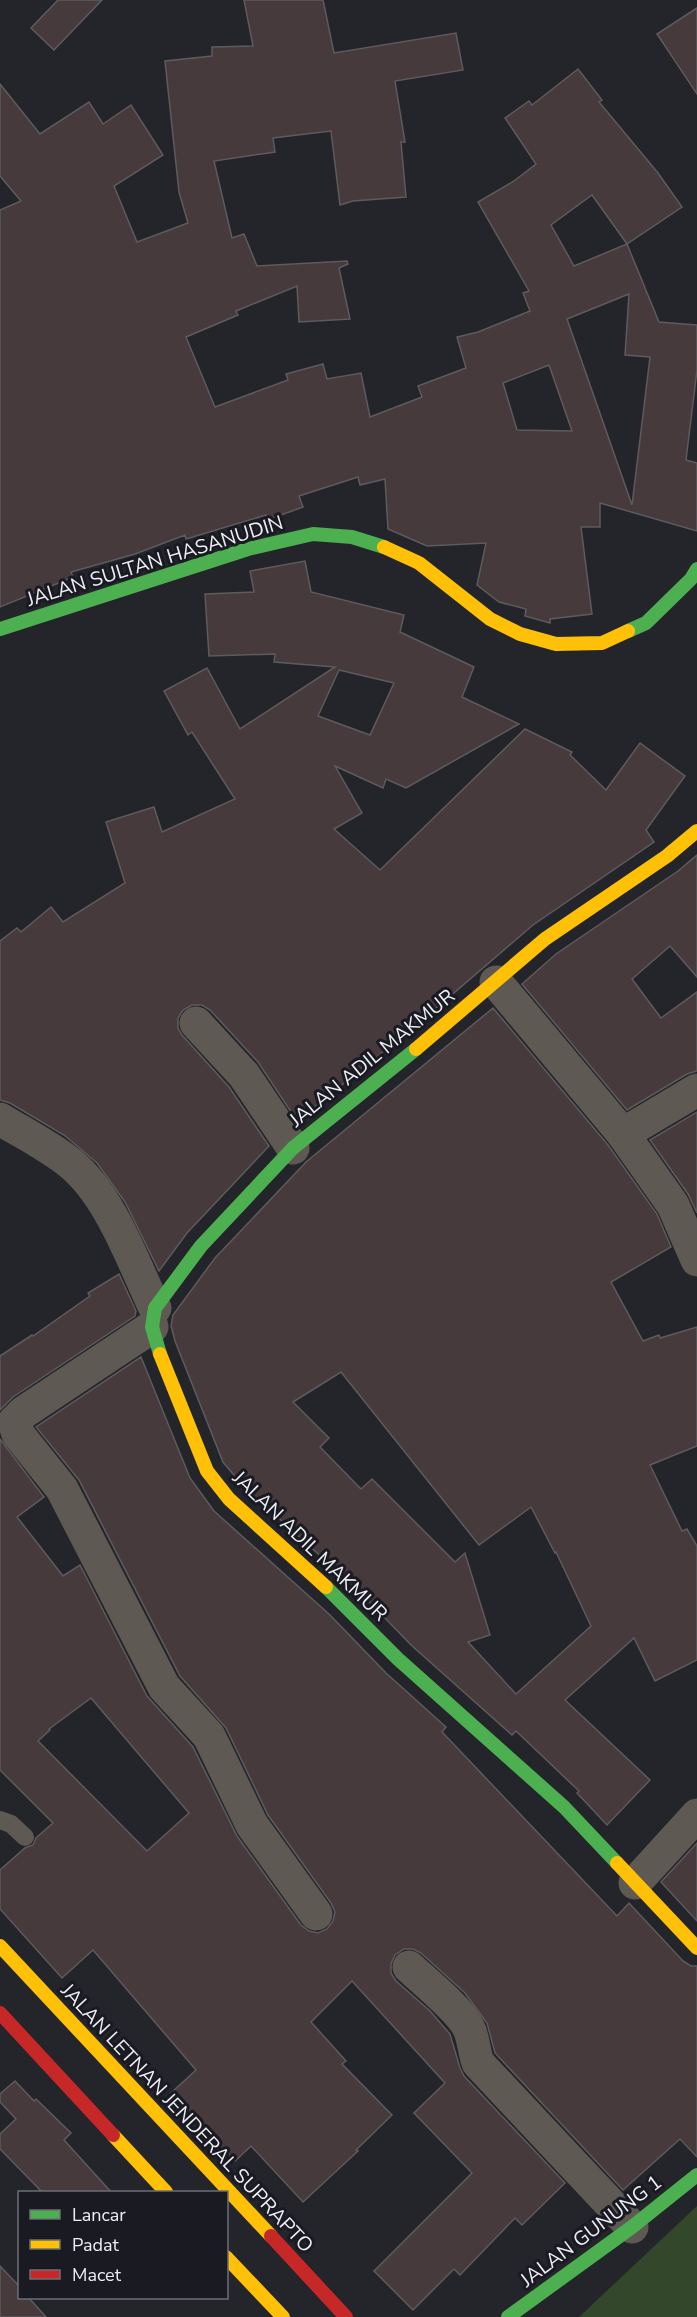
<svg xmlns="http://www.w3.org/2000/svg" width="697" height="2317" viewBox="0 0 697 2317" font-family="'Nunito Sans',sans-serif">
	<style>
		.green { fill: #33482a }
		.building { fill: #473a3c; stroke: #5d5b5d; stroke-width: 1.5; fill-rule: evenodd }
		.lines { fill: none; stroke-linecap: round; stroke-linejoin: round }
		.lane { stroke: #5e5953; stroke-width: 18 }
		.street { stroke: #5e5953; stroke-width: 33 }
		.fast { stroke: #4caf50; stroke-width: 14 }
		.slow { stroke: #ffc107; stroke-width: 14 }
		.jam { stroke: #c62828; stroke-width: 14 }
		.labels { text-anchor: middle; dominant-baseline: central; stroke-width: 6; stroke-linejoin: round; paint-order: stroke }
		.street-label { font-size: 20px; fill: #edeef3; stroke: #191a22 }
	</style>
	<rect width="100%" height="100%" fill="#24252a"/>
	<!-- green -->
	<polygon class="green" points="697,2206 697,2317 579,2317"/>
	<!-- building -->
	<g class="building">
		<polygon points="58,0 102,0 54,50 31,28"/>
		<path d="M 244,0 L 323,0 L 334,53 L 456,33 L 463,70 L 395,81 L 405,142 L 401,142 L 406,197 L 353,201 L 340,205 L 331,131 L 273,138 L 275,152 L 214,161 L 232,238 L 244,234 L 257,266 L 347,261 L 348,264 L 339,268 L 350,319 L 299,322 L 297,286 L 236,311 L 238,315 L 186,337 L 215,407 L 288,380 L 286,374 L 323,364 L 327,379 L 361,373 L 370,417 L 422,397 L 418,386 L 466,368 L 457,337 L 478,332 L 530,311 L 523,293 L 529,291 L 478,202 L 514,181 L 536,164 L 505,118 L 529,101 L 532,105 L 578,69 L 602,100 L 599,102 L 658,173 L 682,207 L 627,244 L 659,322 L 697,325 L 697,370 L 686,460 L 697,463 L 697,531 L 600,503 L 600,527 L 581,527 L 592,614 L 550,619 L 550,623 L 525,616 L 526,609 L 499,602 L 477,585 L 486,543 L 427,546 L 388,529 L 385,479 L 360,485 L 358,477 L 299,496 L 303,507 L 267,520 L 266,515 L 186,539 L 185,535 L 135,554 L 71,572 L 73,577 L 0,607 L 0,210 L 21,201 L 0,176 L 0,84 L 40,134 L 89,102 L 103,124 L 131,105 L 163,155 L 114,186 L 137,242 L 188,223 L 179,192 L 165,61 L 212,56 L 212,47 L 253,46 ZM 592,195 L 627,244 L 574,266 L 551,225 ZM 629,294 L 625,355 L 650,357 L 632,505 L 567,319 ZM 549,365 L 572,431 L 517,430 L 503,383 Z"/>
		<polygon points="697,8 697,94 657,34"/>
		<path d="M 305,561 L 311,592 L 404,615 L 400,632 L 474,667 L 462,697 L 519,724 L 406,788 L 386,779 L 383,788 L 335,766 L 362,813 L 334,829 L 380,870 L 525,729 L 572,752 L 570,755 L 606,790 L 640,743 L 685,776 L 646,830 L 654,842 L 533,925 L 420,1022 L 297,1121 L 258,1062 L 210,1010 L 202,1005 L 192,1005 L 183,1010 L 178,1018 L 178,1028 L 182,1035 L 229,1087 L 269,1146 L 187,1233 L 159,1271 L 125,1202 L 97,1163 L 64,1135 L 10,1103 L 0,1100 L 0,941 L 17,928 L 21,932 L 51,907 L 63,922 L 125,883 L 106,822 L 154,807 L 162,832 L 235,799 L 192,732 L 188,735 L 164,691 L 207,668 L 240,729 L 335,667 L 274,662 L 275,654 L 209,656 L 205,594 L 254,592 L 250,571 ZM 339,670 L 394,683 L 370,735 L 318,716 Z"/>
		<polygon points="697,855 697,977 670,946 632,979 661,1018 697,992 697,1071 687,1074 627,1110 522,984 556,954 678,871"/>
		<path d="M 493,1008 L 608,1145 L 657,1214 L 671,1247 L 611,1282 L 643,1341 L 659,1335 L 660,1338 L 697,1327 L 697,1446 L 650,1465 L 682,1531 L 687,1529 L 697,1546 L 697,1660 L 655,1681 L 634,1638 L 565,1700 L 650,1780 L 607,1825 L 577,1793 L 579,1791 L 516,1731 L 512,1735 L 411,1645 L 356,1588 L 243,1486 L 223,1462 L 175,1341 L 171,1326 L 173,1315 L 215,1258 L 306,1162 ZM 341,1372 L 479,1545 L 531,1507 L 555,1553 L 556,1552 L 591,1626 L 516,1694 L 468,1642 L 490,1635 L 465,1553 L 455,1562 L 372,1479 L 361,1489 L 320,1447 L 329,1438 L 293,1402 Z"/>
		<polygon points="697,1112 697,1213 688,1194 650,1140"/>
		<polygon points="119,1274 136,1311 135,1316 13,1397 0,1410 0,1356 32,1335 33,1336 90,1296 88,1293"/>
		<path d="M 141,1357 L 190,1478 L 214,1511 L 330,1615 L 386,1673 L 446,1727 L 442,1732 L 617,1916 L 629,1903 L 683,1961 L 691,1966 L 697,1966 L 697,2157 L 680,2139 L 623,2190 L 495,2053 L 487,2023 L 465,1993 L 421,1953 L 413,1949 L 404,1949 L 395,1955 L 391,1964 L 391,1973 L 396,1981 L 430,2011 L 450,2034 L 460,2068 L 464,2076 L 565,2183 L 522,2225 L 515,2218 L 460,2275 L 454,2269 L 413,2310 L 374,2271 L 472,2173 L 414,2113 L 445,2083 L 352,1981 L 311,2022 L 346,2061 L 342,2064 L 392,2115 L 356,2150 L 358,2151 L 303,2202 L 251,2146 L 235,2161 L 171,2093 L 196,2070 L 93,1950 L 62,1978 L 0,1909 L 0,1870 L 25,1848 L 33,1845 L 36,1838 L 53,1823 L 0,1770 L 0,1439 L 44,1497 L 17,1517 L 63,1576 L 80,1565 L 147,1696 L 193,1747 L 237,1836 L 301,1925 L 309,1931 L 318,1933 L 327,1929 L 333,1921 L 335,1912 L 331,1903 L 268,1815 L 226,1728 L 180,1676 L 79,1480 L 36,1427 ZM 91,1698 L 189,1813 L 147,1851 L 38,1741 L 50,1730 L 49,1729 Z"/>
		<polygon points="697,1843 697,1921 661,1882"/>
		<polygon points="15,2081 34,2101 36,2099 71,2133 64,2140 112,2193 43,2193 0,2149 0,2134 16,2119 0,2102 0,2094"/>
		<polygon points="0,2266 20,2287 20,2298 29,2298 46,2317 0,2317"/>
	</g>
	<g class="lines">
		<!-- lane -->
		<polyline class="lane" points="0,1820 11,1824 25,1837"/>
		<!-- street -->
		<g class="street">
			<polyline points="496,982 623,1134 673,1205 697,1260"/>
			<polyline points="196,1023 244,1075 293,1148"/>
			<path d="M 0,1119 C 23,1133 49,1146 70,1163 C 110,1195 133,1262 155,1308"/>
			<polyline points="623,1134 697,1090"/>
			<polyline points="152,1327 24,1412 14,1422 18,1434 62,1489 164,1687 209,1736 252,1825 316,1914"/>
			<polyline points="635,1883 697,1815"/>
			<path d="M 409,1967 C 424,1981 464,2013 470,2031 C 474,2042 474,2051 478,2063 L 632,2227"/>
		</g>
		<!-- fast -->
		<g class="fast">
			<polyline points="0,629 248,549 313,534 352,537 384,547"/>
			<polyline points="628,631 646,623 691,579 697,569"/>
			<polyline points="160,1354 152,1327 155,1308 201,1246 293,1148 416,1049"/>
			<polyline points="326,1587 398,1659 564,1807 617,1863"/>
			<polyline points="508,2317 632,2227 697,2175"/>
		</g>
		<!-- slow -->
		<g class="slow">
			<polyline points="384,547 419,563 490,619 520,634 556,644 602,643 628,631"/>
			<polyline points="416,1049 545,939 667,856 697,831"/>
			<polyline points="160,1354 207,1471 229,1499 326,1587"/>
			<polyline points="617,1863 697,1948"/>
			<polyline points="0,1946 271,2236"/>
			<polyline points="113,2135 166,2192"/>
			<polyline points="226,2257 283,2317"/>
		</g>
		<!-- jam -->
		<g class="jam">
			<polyline points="0,2013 113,2135"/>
			<polyline points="271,2236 346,2317"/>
		</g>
	</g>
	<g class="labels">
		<!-- street labels -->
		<g class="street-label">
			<text transform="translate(155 561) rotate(-17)">JALAN SULTAN HASANUDIN</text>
			<text transform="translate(372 1058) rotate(-39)">JALAN ADIL MAKMUR</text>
			<text transform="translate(310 1546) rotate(44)">JALAN ADIL MAKMUR</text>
			<text transform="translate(187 2118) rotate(47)">JALAN LETNAN JENDERAL SUPRAPTO</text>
			<text transform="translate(591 2231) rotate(-37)">JALAN GUNUNG 1</text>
		</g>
	</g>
	<!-- legend -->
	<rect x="18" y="2191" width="210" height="108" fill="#191a22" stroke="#6e6f76" stroke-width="1.5"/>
	<rect x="30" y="2210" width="30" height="9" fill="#4caf50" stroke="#6e6f76" stroke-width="1.5"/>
	<text x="72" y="2221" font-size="18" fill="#edeef3">Lancar</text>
	<rect x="30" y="2240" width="30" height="9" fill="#ffc107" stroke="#6e6f76" stroke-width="1.5"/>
	<text x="72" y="2251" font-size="18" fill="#edeef3">Padat</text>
	<rect x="30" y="2270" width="30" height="9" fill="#c62828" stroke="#6e6f76" stroke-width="1.5"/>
	<text x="72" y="2281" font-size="18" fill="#edeef3">Macet</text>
</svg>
